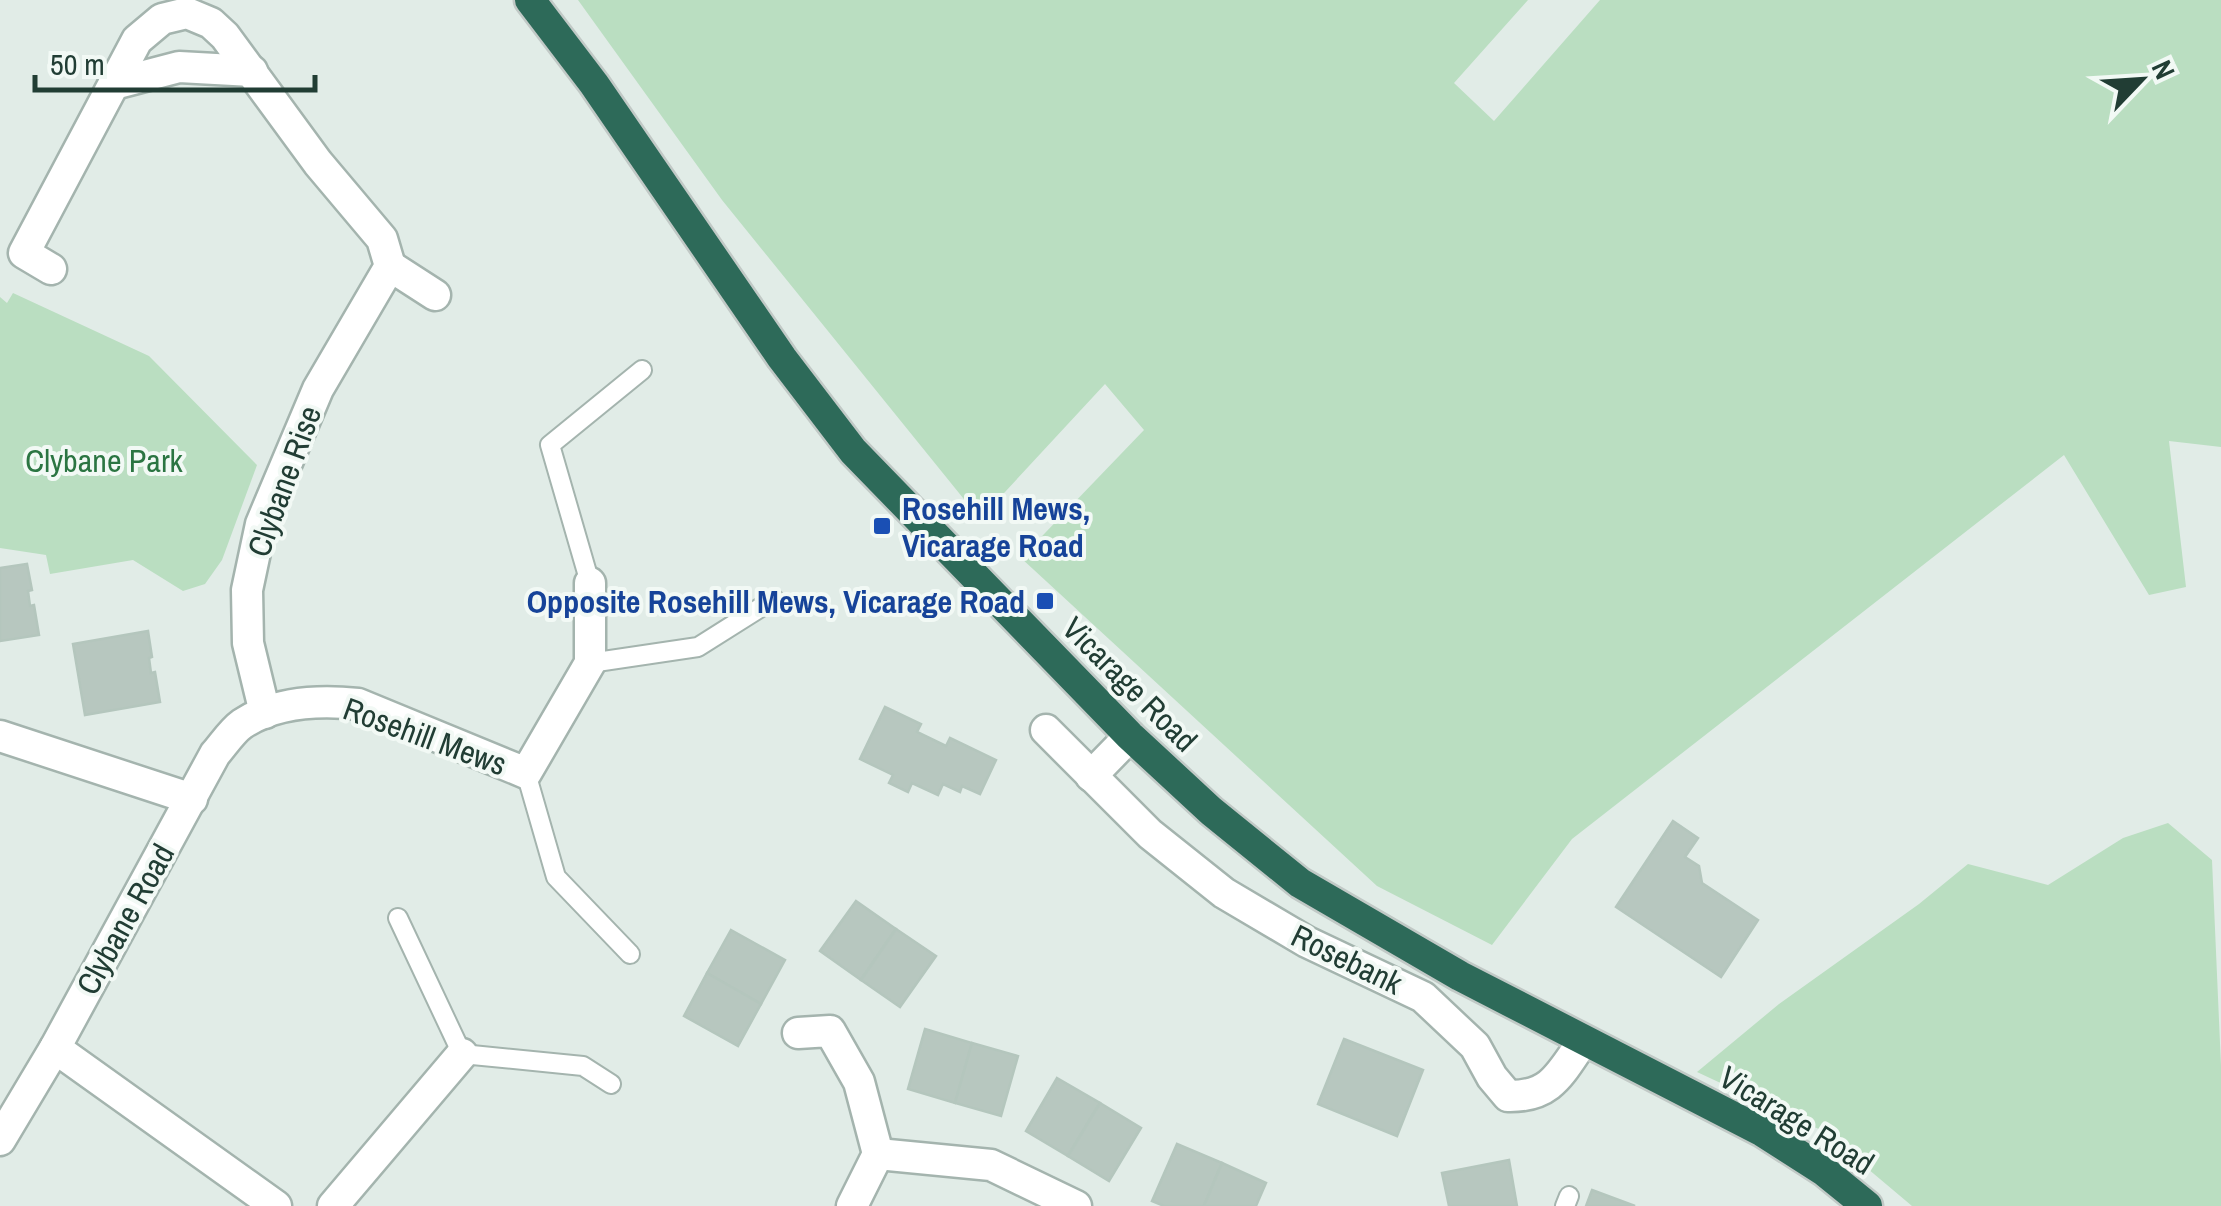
<svg xmlns="http://www.w3.org/2000/svg" width="2221" height="1206" viewBox="0 0 2221 1206" font-family="'Archivo Narrow',sans-serif">
	<style>
		.green { fill: #badec1 }
		.building { fill: #b7c7bf; stroke: #b4c6bd; stroke-width: 2.5 }
		.lines { fill: none; stroke-linecap: round; stroke-linejoin: round }
		.lane-casing { stroke: #a4b4ae; stroke-width: 22 }
		.street-casing { stroke: #a4b4ae; stroke-width: 35 }
		.highway-casing { stroke: #c1c9c6; stroke-width: 35 }
		.lane { stroke: #fff; stroke-width: 18 }
		.street { stroke: #fff; stroke-width: 30 }
		.highway { stroke: #2d6a59; stroke-width: 30 }
		.transit-dot { fill: #1a4fb4; stroke: #f2f9f5; stroke-width: 4 }
		.labels { text-anchor: middle; dominant-baseline: central; stroke-width: 8; stroke-linejoin: round; paint-order: stroke }
		.park-label { font-size: 32px; fill: #2b7542; stroke: #f2f9f5 }
		.street-label { font-size: 32px; fill: #213d34; stroke: #f2f9f5 }
		.transit-label { font-size: 32px; font-weight: bold; fill: #164399; stroke: #f2f9f5; text-anchor: start }
	</style>
	<rect width="100%" height="100%" fill="#e1ece7"/>
	<!-- green -->
	<g class="green">
		<polygon points="578,0 1528,0 1454,83 1494,121 1600,0 2221,0 2221,447 2169,441 2186,587 2149,595 2064,455 1572,839 1492,945 1377,886 1021,558 1144,430 1105,384 980,519 722,200"/>
		<polygon points="13,293 149,356 257,465 222,560 205,584 183,591 133,560 50,574 46,555 0,548 0,297 7,303"/>
		<polygon points="2168,823 2212,860 2221,1066 2221,1206 1912,1206 1823,1131 1697,1072 1779,1004 1919,904 1968,864 2048,885 2123,838"/>
	</g>
	<!-- building -->
	<g class="building">
		<polygon points="27,564 32,590 28,591 30,606 34,605 39,635 0,641 0,568"/>
		<polygon points="148,631 152,657 149,658 151,673 155,672 160,702 85,715 73,644"/>
		<polygon points="885,707 921,724 917,732 946,746 950,738 996,760 980,794 962,786 960,792 943,784 938,795 912,783 908,792 889,783 893,775 860,759"/>
		<polygon points="1673,821 1698,838 1685,857 1699,866 1702,883 1758,920 1721,977 1616,907"/>
		<polygon points="856,901 896,929 861,980 820,951"/>
		<polygon points="896,929 936,956 900,1007 861,980"/>
		<polygon points="731,930 785,960 761,1004 707,973"/>
		<polygon points="707,973 761,1004 738,1046 684,1016"/>
		<polygon points="925,1029 972,1043 955,1103 908,1089"/>
		<polygon points="1344,1039 1423,1070 1397,1136 1318,1104"/>
		<polygon points="972,1043 1018,1056 1001,1116 955,1103"/>
		<polygon points="1057,1078 1100,1103 1068,1156 1026,1131"/>
		<polygon points="1100,1103 1141,1128 1109,1181 1068,1156"/>
		<polygon points="1177,1144 1222,1163 1204,1206 1164,1206 1152,1201"/>
		<polygon points="1509,1160 1517,1206 1449,1206 1442,1173"/>
		<polygon points="1222,1163 1266,1183 1256,1206 1204,1206"/>
		<polygon points="1592,1190 1635,1206 1586,1206"/>
	</g>
	<g class="lines">
		<defs>
			<g id="lane">
				<polyline points="590,583 550,445 642,370"/>
				<polyline points="590,663 698,647 774,599"/>
				<polyline points="526,773 556,877 630,954"/>
				<polyline points="398,918 462,1054 583,1066 611,1084"/>
				<polyline points="1565,1206 1569,1196"/>
			</g>
			<g id="street">
				<polyline points="114,84 179,67 252,71"/>
				<polyline points="390,266 435,295"/>
				<polyline points="51,269 24,253 137,40 162,19 187,13 211,23 225,36 318,163 382,239 390,266 318,389 261,524 247,590 248,643 265,713"/>
				<path d="M 1046,730 L 1150,834 L 1224,893 L 1307,942 L 1423,997 L 1475,1046 L 1492,1077 L 1508,1096 C 1551,1097 1560,1074 1583,1041"/>
				<polyline points="0,736 192,799"/>
				<polyline points="1091,776 1130,736"/>
				<polyline points="798,1033 830,1031 859,1082 878,1154 852,1206"/>
				<polyline points="55,1048 276,1206"/>
				<path d="M 0,1140 L 55,1048 L 215,754 C 223,745 232,731 242,724 C 275,702 320,700 358,704 L 526,773 L 590,663 L 590,583"/>
				<polyline points="878,1154 991,1165 1076,1206"/>
				<polyline points="333,1206 462,1054"/>
			</g>
			<polyline id="highway" points="530,0 594,84 782,358 853,451 1130,736 1211,811 1300,883 1460,976 1763,1132 1824,1171 1867,1206"/>
		</defs>
		<!-- lane casing -->
		<use href="#lane" class="lane-casing"/>
		<!-- street casing -->
		<use href="#street" class="street-casing"/>
		<!-- highway casing -->
		<use href="#highway" class="highway-casing"/>
		<!-- lane -->
		<use href="#lane" class="lane"/>
		<!-- street -->
		<use href="#street" class="street"/>
		<!-- highway -->
		<use href="#highway" class="highway"/>
	</g>
	<!-- markers -->
	<g class="transit-dot">
		<rect x="872" y="516" width="20" height="20" rx="5"/>
		<rect x="1035" y="591" width="20" height="20" rx="5"/>
	</g>
	<g class="labels">
		<!-- park labels -->
		<g class="park-label">
			<text x="104" y="460">Clybane Park</text>
		</g>
		<!-- street labels -->
		<g class="street-label">
			<text transform="translate(284 481) rotate(-70)">Clybane Rise</text>
			<text transform="translate(1130 684) rotate(45)">Vicarage Road</text>
			<text transform="translate(425 736) rotate(20)">Rosehill Mews</text>
			<text transform="translate(125 919) rotate(-61)">Clybane Road</text>
			<text transform="translate(1347 959) rotate(26)">Rosebank</text>
			<text transform="translate(1797 1120) rotate(32)">Vicarage Road</text>
		</g>
		<!-- transit labels -->
		<g class="transit-label">
			<text x="902" y="508">Rosehill Mews,<tspan x="902" dy="37">Vicarage Road</tspan></text>
			<text x="1025" y="601" text-anchor="end">Opposite Rosehill Mews, Vicarage Road</text>
		</g>
	</g>
	<!-- north arrow -->
	<g transform="translate(2141 80) rotate(65)" stroke="#f2f9f5" stroke-width="8" paint-order="stroke">
	<path d="M0-8L18 38L0 25L-18 38Z" fill="#213d34"/>
	<text y="-15" font-size="28" font-weight="bold" text-anchor="middle" fill="#213d34">N</text>
	</g>
	<!-- scale -->
	<path d="M35 75v15h280v-15" fill="none" stroke="#213d34" stroke-width="5"/>
	<text x="50" y="75" font-size="30" fill="#213d34" stroke="#f2f9f5" stroke-width="8" paint-order="stroke">50 m</text>
</svg>
